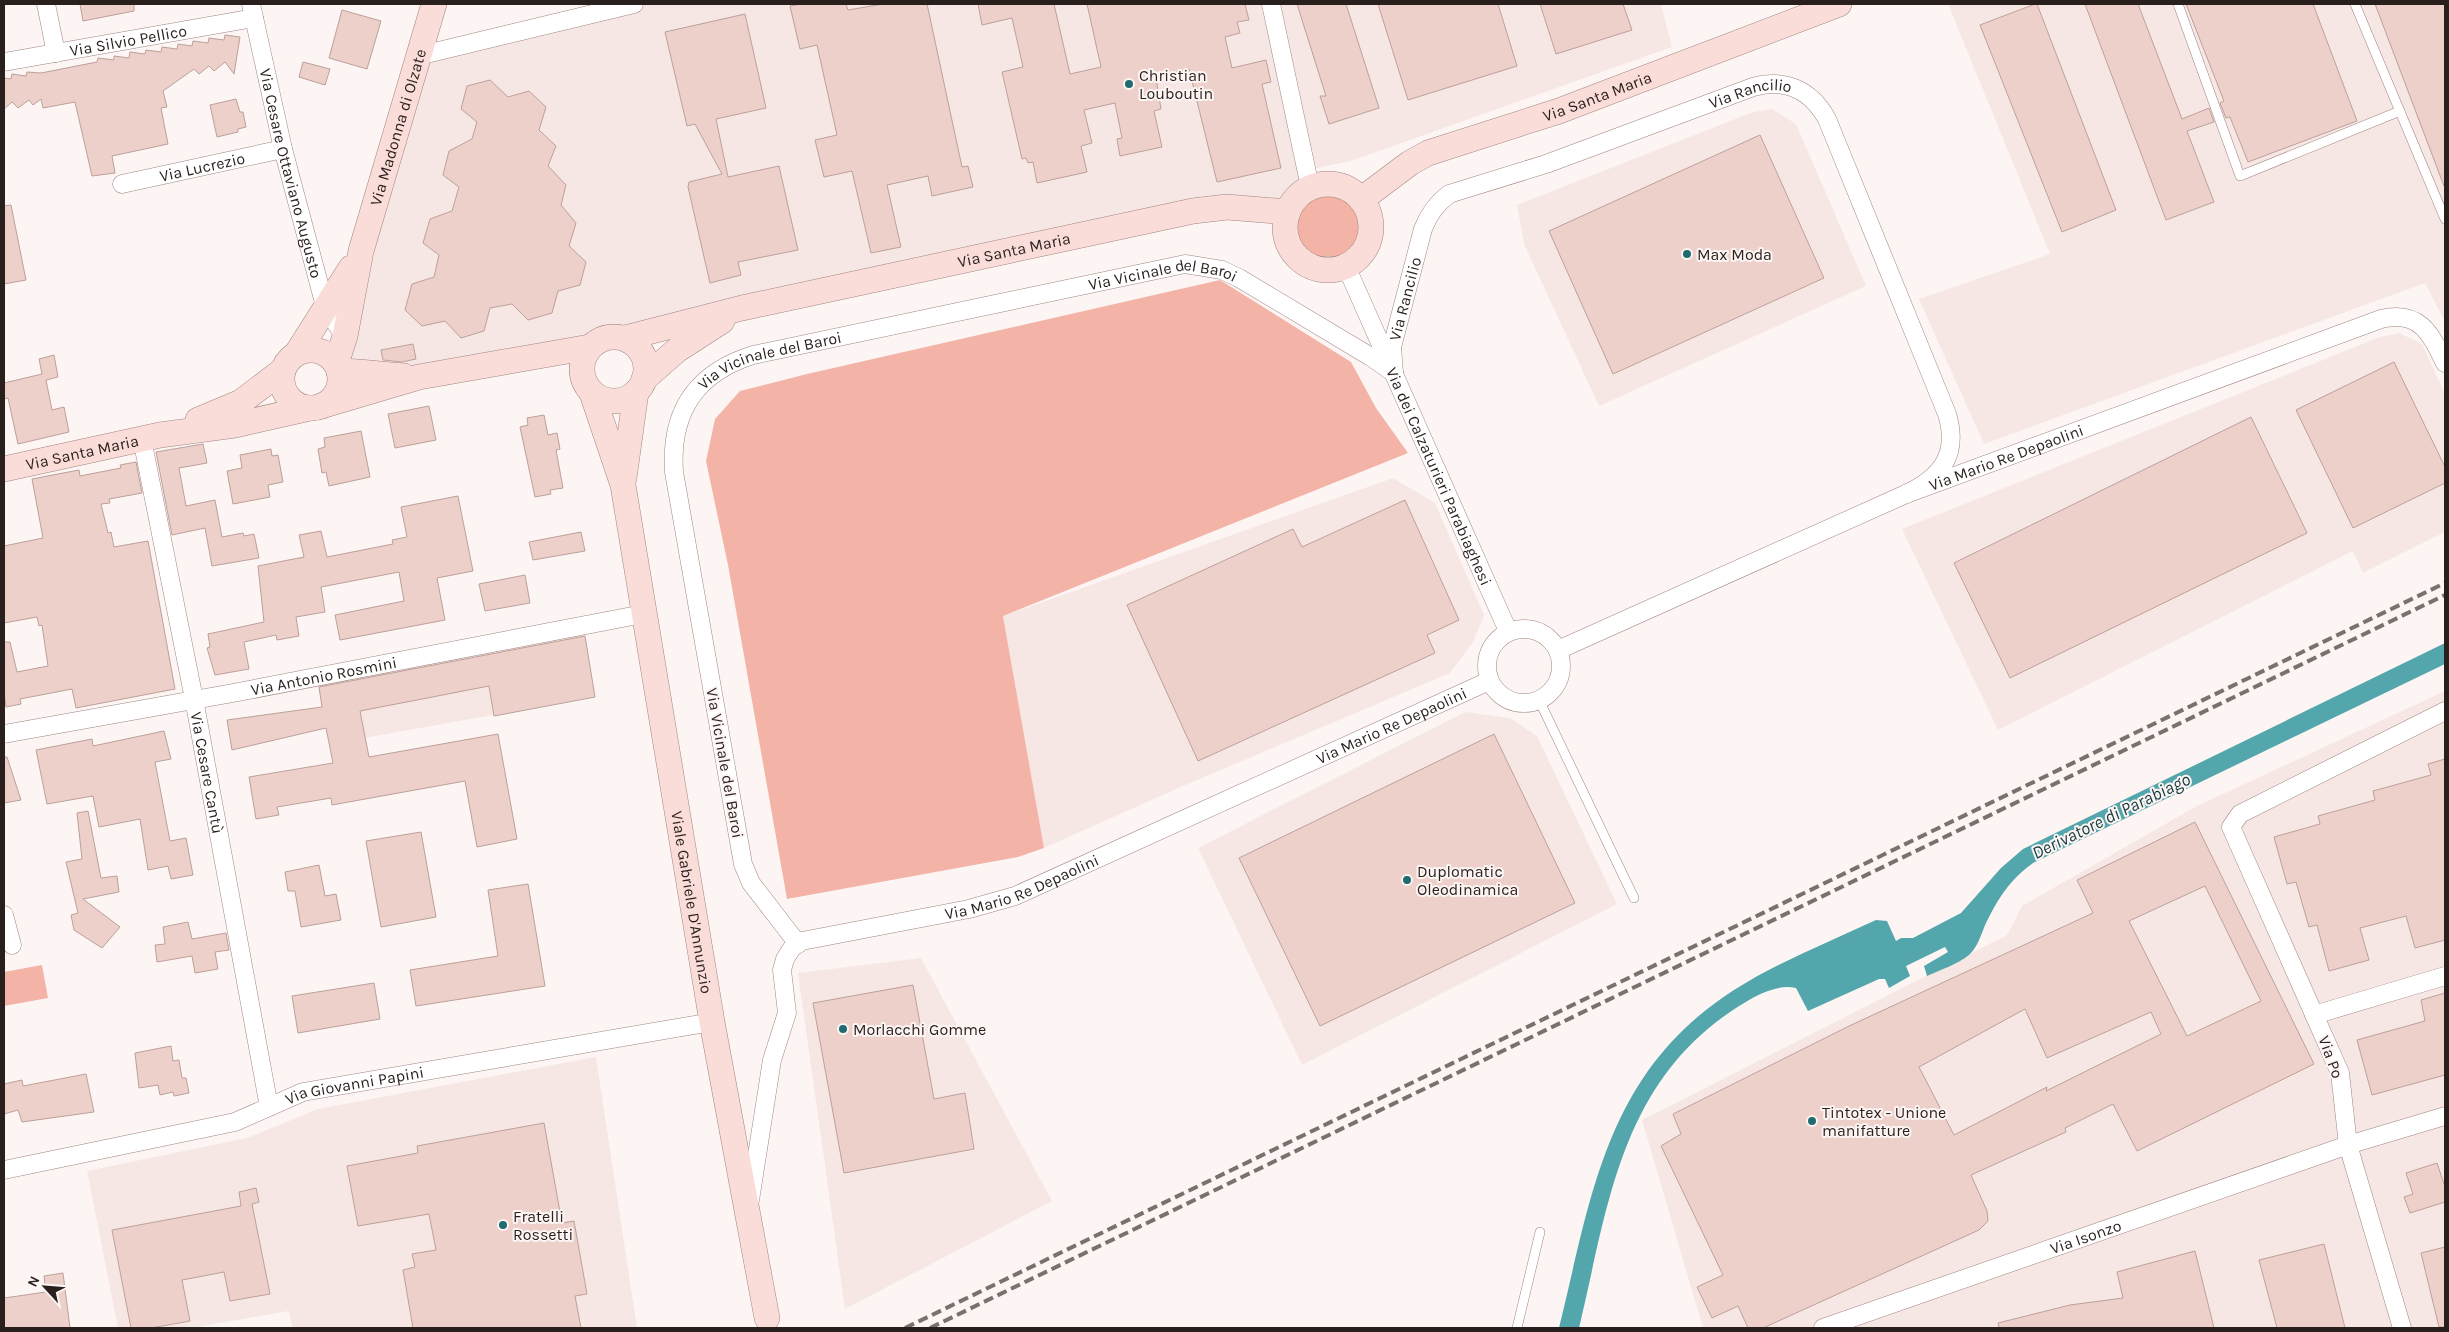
<svg xmlns="http://www.w3.org/2000/svg" width="2449" height="1332" viewBox="0 0 2449 1332" font-family="Karla,sans-serif">
	<style>
		.built { fill: #f7e7e4 }
		.green { fill: #f3b4a7 }
		.water { fill: #53a6ac }
		.building { fill: #eed0ca; stroke: #bca09a; fill-rule: evenodd }
		.lines { fill: none; stroke-linecap: round; stroke-linejoin: round }
		.lane-casing { stroke: #a08580; stroke-width: 10 }
		.street-casing { stroke: #a08580; stroke-width: 19 }
		.secondary-casing { stroke: #a08580; stroke-width: 26 }
		.lane { stroke: #fff; stroke-width: 9 }
		.street { stroke: #fff; stroke-width: 18 }
		.secondary { stroke: #faddd8; stroke-width: 25 }
		.rail { stroke: #7a716f; stroke-width: 4; stroke-dasharray: 10 5; stroke-linecap: butt }
		.poi-dot { fill: #1f6b70; stroke: #fcf5f4; stroke-width: 2 }
		.labels { text-anchor: middle; dominant-baseline: central; stroke-width: 4; stroke-linejoin: round; paint-order: stroke }
		.street-label { font-size: 16px; fill: #291f1d; stroke: #fcf5f4 }
		.poi-label { font-size: 16px; fill: #291f1d; stroke: #fcf5f4; text-anchor: start }
		.water-label { font-size: 18px; font-style: italic; fill: #143c3f; stroke: #fcf5f4 }
	</style>
	<rect width="100%" height="100%" fill="#fcf5f4"/>
	<!-- built -->
	<g class="built">
		<polygon points="643,4 1269,4 1307,187 1298,193 1287,209 1244,205 625,337 612,335 339,392 420,59"/>
		<polygon points="1275,4 1661,4 1672,47 1351,161 1312,169"/>
		<polygon points="1948,4 2445,4 2445,322 2425,283 1984,444 1919,299 2050,254"/>
		<polygon points="1772,109 1796,124 1866,286 1599,406 1524,244 1517,205 1753,112"/>
		<polygon points="2399,333 2422,344 2445,394 2445,532 2363,573 2353,551 1998,730 1902,529 2380,337"/>
		<polygon points="1393,478 1435,503 1484,615 1473,642 1450,673 1183,786 1044,848 1003,616"/>
		<polygon points="583,627 595,697 330,744 318,685"/>
		<polygon points="2445,691 2445,1328 1703,1328 1642,1120 2007,935 2022,906 2197,806"/>
		<polygon points="1465,712 1510,718 1537,736 1617,904 1302,1065 1198,848"/>
		<polygon points="921,958 1052,1201 845,1309 798,973"/>
		<polygon points="596,1057 637,1328 292,1328 289,1311 191,1328 118,1328 87,1171 247,1138 318,1109"/>
	</g>
	<!-- green -->
	<g class="green">
		<circle cx="1327" cy="226" r="32"/>
		<polygon points="1220,280 1351,362 1376,408 1408,453 1003,616 1044,848 1018,857 787,899 728,565 706,461 715,419 740,391 807,374"/>
		<polygon points="42,965 48,998 4,1006 4,972"/>
	</g>
	<!-- water -->
	<path class="water" d="M 2445,643 L 2445,664 L 2033,863 C 2013,877 2000,895 1989,917 C 1982,929 1980,945 1969,955 C 1958,964 1940,970 1927,976 L 1924,966 L 1948,952 L 1945,947 L 1906,966 L 1910,976 L 1889,988 L 1885,979 L 1879,979 L 1808,1011 L 1796,988 C 1774,983 1750,999 1733,1010 C 1620,1085 1608,1207 1579,1328 L 1559,1328 C 1592,1194 1606,1072 1734,990 C 1778,962 1829,942 1876,920 L 1887,921 L 1896,941 L 1901,938 L 1913,938 L 1961,913 L 2001,868 L 2023,849 Z"/>
	<!-- building -->
	<g class="building">
		<polygon points="80,4 134,4 134,11 83,21"/>
		<polygon points="801,4 846,4 848,10 883,4 927,4 962,167 968,166 973,187 932,196 928,176 887,185 901,247 871,253 852,171 824,177 815,140 837,135 817,45 800,49 790,6"/>
		<polygon points="978,4 1054,4 1070,74 1101,67 1087,4 1245,4 1249,20 1237,22 1240,33 1225,37 1232,68 1266,60 1271,82 1262,84 1281,168 1217,182 1189,69 1156,78 1161,109 1154,111 1162,147 1120,156 1117,139 1122,138 1115,103 1084,110 1092,143 1081,146 1087,172 1037,183 1033,162 1028,163 1026,158 1022,159 1002,72 1023,67 1012,18 982,25"/>
		<polygon points="1297,4 1346,4 1379,108 1329,124 1320,96 1326,96"/>
		<polygon points="1378,4 1498,4 1517,66 1408,100"/>
		<polygon points="1540,4 1623,4 1632,30 1556,54"/>
		<polygon points="2035,4 2037,4 2116,210 2062,232 1980,25"/>
		<polygon points="2085,4 2138,4 2182,119 2209,108 2214,122 2187,131 2214,202 2166,220"/>
		<polygon points="2186,4 2313,4 2357,121 2248,162 2230,117 2226,118 2220,103 2224,101"/>
		<polygon points="2375,4 2445,4 2445,186 2444,186"/>
		<polygon points="342,10 381,21 367,69 329,58"/>
		<polygon points="745,14 766,108 716,119 728,177 779,166 798,250 738,262 741,275 710,283 688,187 689,182 722,174 695,124 687,126 665,32"/>
		<polygon points="225,35 240,37 234,74 225,62 214,71 209,66 199,74 194,69 163,91 167,107 161,108 168,144 112,156 115,173 92,176 75,102 43,108 41,99 33,105 29,100 18,108 12,102 4,109 4,78 11,79 12,74 26,76 27,72 41,73 97,62 98,58 114,60 114,56 129,58 130,52 145,54 146,50 161,52 162,47 177,49 178,44 192,46 193,41 208,43 209,38 224,40"/>
		<polygon points="303,62 330,69 325,85 299,77"/>
		<polygon points="490,80 508,97 529,91 546,107 539,130 556,146 548,166 566,185 561,205 576,223 569,246 586,262 580,285 558,291 552,313 528,320 512,304 490,308 484,331 461,338 445,321 422,326 405,310 412,284 434,277 439,255 423,243 430,219 452,211 459,187 443,175 449,151 472,139 477,122 461,109 467,86"/>
		<polygon points="236,99 240,112 243,112 246,127 238,129 238,132 217,137 210,105"/>
		<polygon points="1760,135 1824,278 1613,374 1549,231"/>
		<polygon points="11,205 26,280 4,284 4,206"/>
		<polygon points="413,344 416,359 402,362 383,360 381,350"/>
		<polygon points="54,355 58,377 46,380 52,410 64,407 69,432 18,444 8,398 4,399 4,383 42,374 39,359"/>
		<polygon points="2394,362 2445,467 2445,483 2353,528 2296,410"/>
		<polygon points="429,406 436,440 395,448 388,414"/>
		<polygon points="544,415 548,435 557,433 560,449 556,450 563,488 550,490 551,494 535,497 520,427 528,425 527,418"/>
		<polygon points="2251,417 2307,533 2010,678 1954,563"/>
		<polygon points="361,431 370,477 329,486 326,472 322,473 318,449 325,447 324,438"/>
		<polygon points="203,444 207,463 179,468 186,506 215,500 222,537 243,533 244,536 254,534 259,558 212,566 205,528 172,535 156,452"/>
		<polygon points="271,449 272,456 278,455 283,482 268,485 270,497 233,504 227,471 242,468 240,455"/>
		<polygon points="136,462 142,493 109,499 110,503 101,504 108,533 111,532 114,547 148,541 175,689 76,708 72,689 20,699 21,704 6,707 4,692 4,642 10,642 17,672 48,666 42,625 39,626 37,617 4,623 4,546 43,538 32,479 79,470 80,476 121,468 120,465"/>
		<polygon points="458,496 473,571 437,578 445,620 340,640 335,615 404,601 399,572 321,587 325,612 296,617 299,636 277,640 276,635 244,642 249,669 215,675 207,648 210,647 208,634 264,622 258,566 304,557 299,535 321,531 327,557 393,544 392,540 407,537 401,507"/>
		<polygon points="1405,500 1459,620 1427,635 1435,653 1198,761 1127,605 1293,529 1302,547"/>
		<polygon points="581,532 585,551 533,560 529,542"/>
		<polygon points="525,575 530,603 485,611 479,584"/>
		<polygon points="585,636 595,697 494,716 489,686 360,711 369,757 498,734 517,839 477,847 465,781 332,805 331,798 277,807 279,815 256,819 249,777 333,763 326,728 232,750 227,720 322,707 319,687"/>
		<polygon points="164,731 171,759 155,762 170,841 186,838 193,875 171,879 168,866 148,870 140,819 99,827 93,796 47,804 36,750 92,739 93,746"/>
		<polygon points="1494,734 1575,903 1320,1026 1239,858"/>
		<polygon points="4,757 7,757 21,800 4,803"/>
		<polygon points="2445,759 2445,940 2415,948 2406,916 2360,928 2369,960 2329,971 2317,925 2309,927 2296,882 2287,884 2274,837 2320,824 2318,816 2375,800 2373,791 2431,775 2428,764"/>
		<polygon points="88,811 101,878 117,876 119,892 83,899 120,927 102,948 74,930 71,915 78,913 66,862 82,859 77,813"/>
		<path d="M 2195,822 L 2314,1064 L 2137,1151 L 2113,1104 L 2065,1128 L 2066,1132 L 1971,1175 L 1987,1211 L 1988,1221 L 1979,1230 L 1763,1328 L 1748,1328 L 1738,1306 L 1712,1318 L 1697,1287 L 1723,1275 L 1661,1146 L 1681,1134 L 1673,1114 L 1847,1027 L 2093,913 L 2077,880 ZM 2205,886 L 2261,1001 L 2187,1036 L 2129,921 ZM 2025,1009 L 2047,1058 L 2151,1012 L 2161,1034 L 2046,1091 L 2047,1087 L 1954,1135 L 1919,1067 Z"/>
		<polygon points="421,832 436,917 381,927 366,841"/>
		<polygon points="319,865 325,896 336,894 341,920 301,927 295,891 288,891 285,872"/>
		<polygon points="528,884 545,986 416,1006 410,970 498,956 488,890"/>
		<polygon points="188,922 192,939 226,933 229,950 215,952 218,969 195,973 192,956 157,962 155,945 165,944 163,927"/>
		<polygon points="374,983 380,1019 298,1033 292,996"/>
		<polygon points="913,985 934,1099 965,1093 974,1149 844,1173 813,1003"/>
		<polygon points="2445,993 2445,1075 2372,1095 2357,1040 2425,1021 2421,1000"/>
		<polygon points="171,1046 173,1061 179,1060 182,1078 186,1078 189,1093 174,1096 173,1092 160,1095 158,1085 139,1088 135,1053"/>
		<polygon points="86,1074 94,1112 22,1122 18,1110 4,1114 4,1084 22,1080 23,1086"/>
		<polygon points="544,1123 562,1223 574,1221 587,1294 575,1296 581,1328 413,1328 403,1270 415,1267 412,1254 436,1250 429,1214 358,1226 347,1166 418,1153 417,1146"/>
		<polygon points="2437,1163 2445,1187 2445,1202 2410,1213 2404,1197 2413,1194 2406,1173"/>
		<polygon points="256,1188 259,1202 252,1204 270,1294 230,1301 224,1272 182,1280 190,1321 151,1328 131,1328 112,1230 241,1206 239,1192"/>
		<polygon points="2324,1244 2345,1328 2277,1328 2259,1260"/>
		<polygon points="2445,1247 2445,1327 2439,1327 2421,1253"/>
		<polygon points="2195,1251 2214,1328 1999,1328 1998,1323 2070,1305 2123,1298 2117,1272"/>
		<polygon points="63,1273 70,1328 4,1328 4,1298 46,1292 44,1276"/>
	</g>
	<g class="lines">
		<defs>
			<g id="lane">
				<polyline points="2178,4 2240,176 2400,111"/>
				<polyline points="2355,4 2445,219"/>
				<polyline points="1539,700 1634,898"/>
				<polyline points="1517,1328 1540,1232"/>
			</g>
			<g id="street">
				<polyline points="46,4 56,53"/>
				<path id="s1" d="M 251,4 L 283,149 L 326,310 L 345,336"/>
				<polyline points="1271,4 1310,187"/>
				<polyline points="418,56 634,4"/>
				<path id="s2" d="M 4,62 L 254,18"/>
				<path id="s3" d="M 122,184 L 283,149"/>
				<path id="s4" d="M 1346,266 L 1508,631"/>
				<path id="s5" d="M 1394,373 L 1392,347 L 1423,229 C 1429,214 1436,204 1449,194 L 1546,164 L 1753,87 C 1785,78 1811,90 1827,119 L 1947,414 C 1959,454 1942,477 1906,494"/>
				<path id="s6" d="M 142,439 L 194,699 L 269,1107"/>
				<circle cx="1524" cy="666" r="37"/>
				<path id="s7" d="M 1558,650 L 1906,494 L 2381,319 C 2419,310 2430,332 2445,363"/>
				<path id="s8" d="M 4,734 L 233,693 L 643,614"/>
				<polyline points="4,915 12,945"/>
				<path id="s9" d="M 798,944 L 751,883 L 743,864 L 674,472 C 670,412 696,373 753,355 L 1185,264 L 1222,270 L 1239,278 L 1371,357 L 1394,373"/>
				<polyline points="2314,1015 2445,976"/>
				<path id="s10" d="M 4,1170 L 235,1122 L 303,1092 L 712,1022"/>
				<path id="s11" d="M 750,1200 L 772,1060 L 787,1013 L 782,970 L 785,959 L 792,948 L 802,941 L 969,909 L 1015,896 L 1489,681"/>
				<path id="s12" d="M 1823,1328 L 2348,1145 L 2445,1116"/>
				<polyline points="2402,1328 2348,1145 2340,1073 2231,827 2240,814 2445,711"/>
			</g>
			<g id="secondary">
				<circle cx="1328" cy="227" r="43"/>
				<path id="s13" d="M 1362,199 L 1410,163 L 1428,153 L 1559,111 L 1839,4"/>
				<circle cx="614" cy="369" r="32"/>
				<path id="s14" d="M 625,338 L 742,308 L 1193,211 L 1227,207 L 1288,212"/>
				<circle cx="311" cy="379" r="29"/>
				<polyline points="297,353 351,268"/>
				<path id="s15" d="M 336,364 L 345,336 L 361,251 L 434,4"/>
				<path d="M 339,371 C 361,371 381,375 404,376"/>
				<polyline points="644,379 677,350 722,321"/>
				<path id="s16" d="M 592,393 L 623,485 L 712,1022 L 767,1318"/>
				<polyline points="321,406 419,377 590,347"/>
				<polyline points="198,420 241,402 283,370"/>
				<path id="s17" d="M 4,469 L 160,435 L 235,425 L 310,408"/>
				<polyline points="624,478 636,392"/>
			</g>
		</defs>
		<!-- lane casing -->
		<use href="#lane" class="lane-casing"/>
		<!-- street casing -->
		<use href="#street" class="street-casing"/>
		<!-- secondary casing -->
		<use href="#secondary" class="secondary-casing"/>
		<!-- lane -->
		<use href="#lane" class="lane"/>
		<!-- street -->
		<use href="#street" class="street"/>
		<!-- secondary -->
		<use href="#secondary" class="secondary"/>
		<!-- rail -->
		<g class="rail">
			<polyline points="905,1328 2445,583"/>
			<polyline points="930,1328 2445,595"/>
		</g>
	</g>
	<!-- markers -->
	<g class="poi-dot">
		<circle cx="1129" cy="84" r="5"/>
		<circle cx="1687" cy="254" r="5"/>
		<circle cx="1407" cy="880" r="5"/>
		<circle cx="843" cy="1029" r="5"/>
		<circle cx="1812" cy="1121" r="5"/>
		<circle cx="503" cy="1225" r="5"/>
	</g>
	<g class="labels">
		<!-- street labels -->
		<g class="street-label">
			<text stroke="none"><textPath href="#s2" startOffset="126">Via Silvio Pellico</textPath></text>
			<text stroke="none"><textPath href="#s13" startOffset="259">Via Santa Maria</textPath></text>
			<text stroke="none"><textPath href="#s5" startOffset="511">Via Rancilio</textPath></text>
			<text stroke="none"><textPath href="#s15" startOffset="245">Via Madonna di Olzate</textPath></text>
			<text stroke="none"><textPath href="#s3" startOffset="82">Via Lucrezio</textPath></text>
			<text stroke="none"><textPath href="#s1" startOffset="174">Via Cesare Ottaviano Augusto</textPath></text>
			<text stroke="none"><textPath href="#s14" startOffset="399">Via Santa Maria</textPath></text>
			<text stroke="none"><textPath href="#s9" startOffset="1069">Via Vicinale del Baroi</textPath></text>
			<text stroke="none"><textPath href="#s5" startOffset="76">Via Rancilio</textPath></text>
			<text stroke="none"><textPath href="#s9" startOffset="664">Via Vicinale del Baroi</textPath></text>
			<text stroke="none"><textPath href="#s17" startOffset="80">Via Santa Maria</textPath></text>
			<text stroke="none"><textPath href="#s7" startOffset="488">Via Mario Re Depaolini</textPath></text>
			<text stroke="none"><textPath href="#s4" startOffset="230">Via dei Calzaturieri Parabiaghesi</textPath></text>
			<text stroke="none"><textPath href="#s8" startOffset="325">Via Antonio Rosmini</textPath></text>
			<text stroke="none"><textPath href="#s11" startOffset="902">Via Mario Re Depaolini</textPath></text>
			<text transform="translate(725 763) rotate(80)">Via Vicinale del Baroi</text>
			<text stroke="none"><textPath href="#s6" startOffset="340">Via Cesare Cantù</textPath></text>
			<text stroke="none"><textPath href="#s11" startOffset="498">Via Mario Re Depaolini</textPath></text>
			<text stroke="none"><textPath href="#s16" startOffset="520">Viale Gabriele D'Annunzio</textPath></text>
			<text transform="translate(2331 1057) rotate(70)">Via Po</text>
			<text stroke="none"><textPath href="#s10" startOffset="362">Via Giovanni Papini</textPath></text>
			<text stroke="none"><textPath href="#s12" startOffset="278">Via Isonzo</textPath></text>
		</g>
		<!-- poi labels -->
		<g class="poi-label">
			<text x="1139" y="75">Christian<tspan x="1139" dy="18">Louboutin</tspan></text>
			<text x="1697" y="254">Max Moda</text>
			<text x="1417" y="871">Duplomatic<tspan x="1417" dy="18">Oleodinamica</tspan></text>
			<text x="853" y="1029">Morlacchi Gomme</text>
			<text x="1822" y="1112">Tintotex - Unione<tspan x="1822" dy="18">manifatture</tspan></text>
			<text x="513" y="1216">Fratelli<tspan x="513" dy="18">Rossetti</tspan></text>
		</g>
		<!-- water labels -->
		<g class="water-label">
			<text transform="translate(2111 816) rotate(-26)">Derivatore di Parabiago</text>
		</g>
	</g>
	<!-- border -->
	<rect width="2449" height="1332" fill="none" stroke="#291f1d" stroke-width="10"/>
	<!-- north arrow -->
	<g transform="translate(45 1287) rotate(296)" stroke="#fcf5f4" stroke-width="4" paint-order="stroke">
	<path d="M0-4L9 19L0 12L-9 19Z" fill="#291f1d"/>
	<text y="-8" font-size="14" font-weight="bold" text-anchor="middle" fill="#291f1d">N</text>
	</g>
</svg>
